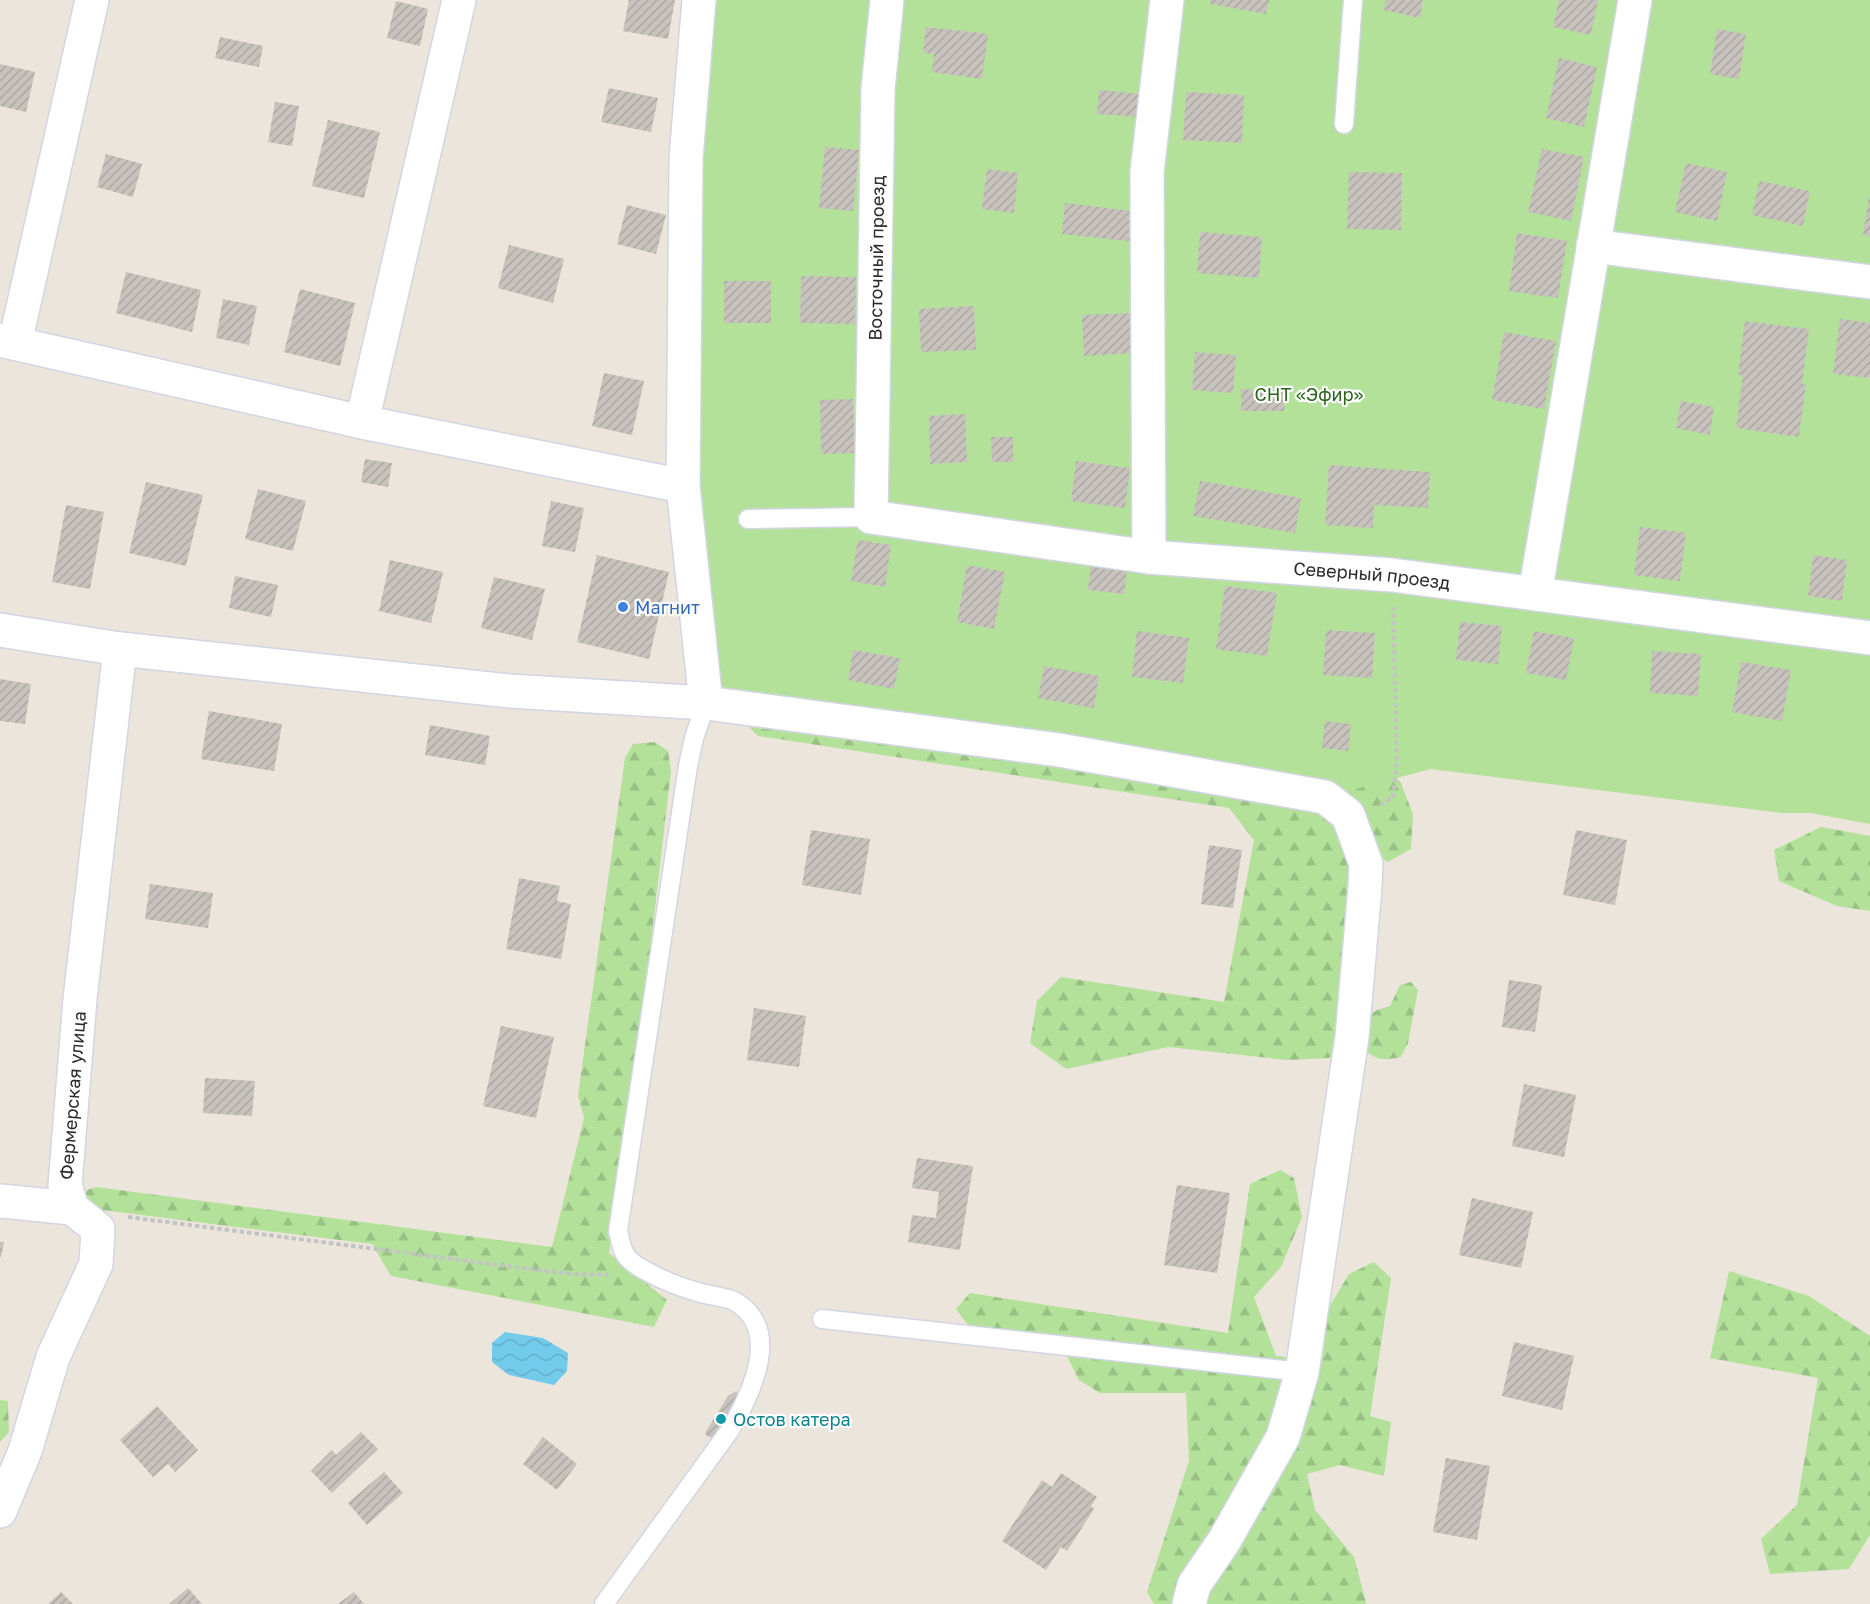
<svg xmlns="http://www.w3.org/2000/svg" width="1870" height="1604" viewBox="0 0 1870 1604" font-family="'Golos Text',sans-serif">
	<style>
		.forest { fill: url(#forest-firs) }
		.garden { fill: #b3e19a }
		.water { fill: url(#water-waves) }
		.building { fill: url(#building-hatch) }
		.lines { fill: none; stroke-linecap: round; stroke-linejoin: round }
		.service-casing { stroke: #d2d5e3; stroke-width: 21 }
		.minor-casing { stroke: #d2d5e3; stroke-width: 36 }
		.path { stroke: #c3c3c3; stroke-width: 4; stroke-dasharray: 4.5 3; stroke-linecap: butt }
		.service { stroke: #fff; stroke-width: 18 }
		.minor { stroke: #fff; stroke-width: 33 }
		.shop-dot { fill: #3f7fe0; stroke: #fff; stroke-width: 2 }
		.culture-dot { fill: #0f9aa8; stroke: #fff; stroke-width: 2 }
		.labels { text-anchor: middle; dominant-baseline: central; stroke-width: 4.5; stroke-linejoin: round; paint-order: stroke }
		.street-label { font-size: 18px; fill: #2a2a2a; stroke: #fff }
		.park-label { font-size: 18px; fill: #2b651c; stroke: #fff }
		.shop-label { font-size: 18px; fill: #366cbe; stroke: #fff; text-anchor: start }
		.culture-label { font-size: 18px; fill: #0d838f; stroke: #fff; text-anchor: start }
	</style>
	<defs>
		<pattern id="forest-firs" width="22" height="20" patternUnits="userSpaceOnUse" patternTransform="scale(1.5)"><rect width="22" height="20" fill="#b3e19a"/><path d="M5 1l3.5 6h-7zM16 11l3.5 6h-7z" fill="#9ac185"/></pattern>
		<pattern id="water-waves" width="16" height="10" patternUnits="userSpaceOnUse" patternTransform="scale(1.5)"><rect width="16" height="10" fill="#72cbeb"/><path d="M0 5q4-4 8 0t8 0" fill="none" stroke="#63aeca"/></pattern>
		<pattern id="building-hatch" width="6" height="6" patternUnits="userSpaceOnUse" patternTransform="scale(1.5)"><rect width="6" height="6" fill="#c7c2bc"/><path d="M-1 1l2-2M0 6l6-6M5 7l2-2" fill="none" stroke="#aba7a2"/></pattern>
	</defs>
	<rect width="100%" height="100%" fill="#ece5dc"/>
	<!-- forest -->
	<g class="forest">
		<polygon points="749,717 1328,806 1360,871 1347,1042 1329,1058 1287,1060 1168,1047 1066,1069 1030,1043 1037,1001 1061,977 1224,1002 1254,840 1229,808 758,736 749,727"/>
		<polygon points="655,742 668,751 671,771 629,1131 609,1253 667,1300 654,1327 391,1276 372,1244 94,1209 83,1198 87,1190 96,1187 552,1247 584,1118 578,1095 625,758 633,744"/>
		<polygon points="1173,742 1364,760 1400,781 1413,814 1411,849 1388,862 1366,847 1345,797"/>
		<polygon points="1821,827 1870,836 1870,911 1837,906 1779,881 1774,850"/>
		<path d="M 1411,982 L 1418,990 L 1408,1043 L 1401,1057 C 1380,1062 1371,1059 1359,1041 L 1362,1020 L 1377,1010 L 1390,1006 L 1400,985 Z"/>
		<polygon points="1280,1170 1294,1178 1302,1217 1281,1267 1254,1297 1276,1356 1322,1362 1328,1309 1349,1274 1374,1262 1391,1278 1370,1416 1391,1422 1384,1476 1340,1465 1307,1474 1315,1510 1354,1557 1366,1602 1365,1604 1154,1604 1147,1592 1189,1461 1186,1393 1100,1393 1079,1380 1057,1337 970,1328 956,1309 970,1293 1228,1333 1250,1184"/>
		<polygon points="1729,1271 1809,1296 1870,1336 1870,1535 1849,1569 1770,1574 1761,1539 1797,1505 1818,1378 1710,1358"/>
		<polygon points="0,1400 8,1401 9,1432 0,1442"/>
	</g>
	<!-- garden -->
	<polygon class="garden" points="699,0 1870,0 1870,824 1811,813 1781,813 1431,769 1325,797 706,703 689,489"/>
	<!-- water -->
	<polygon class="water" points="505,1332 543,1338 568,1353 567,1371 554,1385 509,1375 492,1362 492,1343"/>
	<!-- building -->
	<g class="building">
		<polygon points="629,0 675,0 668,39 623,31"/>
		<polygon points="1211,0 1269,0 1266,14 1210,4"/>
		<polygon points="1386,0 1423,0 1420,18 1384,10"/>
		<polygon points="1559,0 1598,0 1591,35 1553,27"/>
		<polygon points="396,1 428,9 420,46 387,38"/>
		<polygon points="926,27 988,34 982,79 932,72 934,54 923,53"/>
		<polygon points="1717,29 1746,34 1739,79 1710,74"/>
		<polygon points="220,37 263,46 259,67 215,58"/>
		<polygon points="1559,58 1597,67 1584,127 1546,118"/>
		<polygon points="0,64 35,72 26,112 0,106"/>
		<polygon points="609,88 658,98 651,132 601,122"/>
		<polygon points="1099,90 1142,94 1140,117 1097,114"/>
		<polygon points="1186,92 1244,95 1242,143 1183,140"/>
		<polygon points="275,102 299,106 292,146 268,142"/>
		<polygon points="328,120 380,132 364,198 312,186"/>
		<polygon points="825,147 859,150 853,211 819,208"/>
		<polygon points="1542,149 1584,157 1571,221 1528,212"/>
		<polygon points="106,154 142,164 133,197 97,187"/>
		<polygon points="1686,163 1727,172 1717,221 1675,212"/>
		<polygon points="987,169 1018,173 1014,213 982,209"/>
		<polygon points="1349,172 1402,173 1401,230 1347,229"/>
		<polygon points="1759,181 1810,191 1803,226 1752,215"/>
		<polygon points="1869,197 1870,198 1870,236 1863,235"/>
		<polygon points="1065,203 1140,212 1136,242 1062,234"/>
		<polygon points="627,205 666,215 656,254 617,244"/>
		<polygon points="1200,232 1262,237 1259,278 1197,273"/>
		<polygon points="1517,233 1567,241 1558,298 1509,291"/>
		<polygon points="509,245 564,259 553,303 498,288"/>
		<polygon points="126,272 201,290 192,332 116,313"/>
		<polygon points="801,276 856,277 855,324 800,323"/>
		<rect x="724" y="281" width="47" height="42"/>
		<polygon points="300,289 355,303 340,366 284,352"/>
		<polygon points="223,299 257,306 249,345 216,338"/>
		<polygon points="974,306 976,350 921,352 919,309"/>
		<polygon points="1130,313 1132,353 1084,356 1082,315"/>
		<polygon points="1840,319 1870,323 1870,378 1833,374"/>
		<polygon points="1745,321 1809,329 1802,384 1806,384 1799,437 1736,428 1743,375 1738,375"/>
		<polygon points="1504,332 1556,341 1544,409 1492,400"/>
		<polygon points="1195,352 1236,355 1233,393 1192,390"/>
		<polygon points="604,373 644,381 632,435 592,426"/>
		<polygon points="1241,389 1285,391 1284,411 1241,411"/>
		<polygon points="853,399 855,453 821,454 820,400"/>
		<polygon points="1681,401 1714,407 1710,435 1676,428"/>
		<polygon points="965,414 967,462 930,464 929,416"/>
		<polygon points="991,437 1013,437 1013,462 992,462"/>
		<polygon points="365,459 392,463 388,487 361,482"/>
		<polygon points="1076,461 1130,468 1125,508 1071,501"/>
		<polygon points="1329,465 1430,472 1428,508 1374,505 1373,528 1325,525"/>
		<polygon points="1200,481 1301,498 1295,533 1193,516"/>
		<polygon points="146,482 203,495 186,566 129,553"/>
		<polygon points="258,489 306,501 293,551 245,539"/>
		<polygon points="551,501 584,508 575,552 542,546"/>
		<polygon points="66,505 104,512 90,589 52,582"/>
		<polygon points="1640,527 1686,533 1680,581 1634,575"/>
		<polygon points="858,540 891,545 885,587 851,581"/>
		<polygon points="597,555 669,572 649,659 577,642"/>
		<polygon points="1813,555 1847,560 1842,601 1808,596"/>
		<polygon points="390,560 443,572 431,623 379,611"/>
		<polygon points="1091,564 1127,569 1124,594 1088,590"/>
		<polygon points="967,565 1005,572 994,629 957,622"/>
		<polygon points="235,576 278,585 271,617 229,608"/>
		<polygon points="494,577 545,589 532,640 481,628"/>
		<polygon points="1225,586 1277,593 1267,656 1216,649"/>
		<polygon points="1460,622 1502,626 1498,664 1456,660"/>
		<polygon points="1326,630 1375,633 1372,678 1323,675"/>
		<polygon points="1137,631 1189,638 1183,683 1132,677"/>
		<polygon points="1534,631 1574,638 1566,680 1526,673"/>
		<polygon points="853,650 900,658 894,689 848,680"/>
		<polygon points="1652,651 1701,654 1698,696 1650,693"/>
		<polygon points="1741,662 1791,670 1782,721 1732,712"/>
		<polygon points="1044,666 1099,676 1094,708 1038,698"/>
		<polygon points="0,679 31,684 25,724 0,721"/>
		<polygon points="209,711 282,724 274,771 201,759"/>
		<polygon points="1325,721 1351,724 1348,751 1322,748"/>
		<polygon points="430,725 490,736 485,765 425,755"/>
		<polygon points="811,830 870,839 861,895 802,885"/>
		<polygon points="1576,830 1627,840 1615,905 1563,895"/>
		<polygon points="1209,845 1242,850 1233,908 1201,904"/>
		<polygon points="519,878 560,886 557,901 571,904 561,959 506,949"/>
		<polygon points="150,884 213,893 208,928 145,919"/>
		<polygon points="1509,980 1542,985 1535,1032 1502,1027"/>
		<polygon points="754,1008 806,1016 799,1067 747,1060"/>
		<polygon points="501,1026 554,1037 536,1118 483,1106"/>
		<polygon points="205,1078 255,1081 252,1116 203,1113"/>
		<polygon points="1524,1084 1576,1095 1564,1157 1512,1146"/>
		<polygon points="917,1158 973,1166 960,1250 908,1242 912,1215 936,1218 939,1192 912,1188"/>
		<polygon points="1177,1185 1230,1193 1217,1273 1164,1265"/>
		<polygon points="1472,1198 1533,1212 1521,1268 1459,1255"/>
		<polygon points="0,1242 4,1242 1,1257 0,1257"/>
		<polygon points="1514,1342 1574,1356 1562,1410 1502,1396"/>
		<polygon points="736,1391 738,1393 736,1402 713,1438 707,1436 705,1433 728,1396"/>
		<polygon points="157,1406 198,1450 175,1472 168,1464 153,1477 120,1440"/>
		<polygon points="361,1432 378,1449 332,1493 311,1471 332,1450 336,1455"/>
		<polygon points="543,1437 577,1464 557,1490 523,1464"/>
		<polygon points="1446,1458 1490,1466 1477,1540 1433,1532"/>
		<polygon points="384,1472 403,1493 367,1525 348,1503"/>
		<polygon points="1061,1473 1097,1497 1091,1506 1094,1509 1067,1551 1061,1547 1046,1570 1002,1541 1042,1480 1052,1487"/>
		<polygon points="188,1588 202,1604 169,1604"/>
		<polygon points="61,1592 73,1604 48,1604"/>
		<polygon points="354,1592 364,1604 338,1604"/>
	</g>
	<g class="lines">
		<defs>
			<g id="service">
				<polyline points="1344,124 1353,0"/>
				<polyline points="748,519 871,517"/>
				<polyline points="822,1319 1302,1372"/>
				<path d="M 604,1604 L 730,1430 C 750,1396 783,1331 736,1302 C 727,1297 712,1296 701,1293 C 683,1288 666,1282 650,1273 C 642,1269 629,1262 625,1254 C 621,1247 620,1238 618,1231 L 688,766 L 694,738 L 706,703"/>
			</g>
			<g id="minor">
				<polyline points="699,0 686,158 683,486 706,703 1059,750 1325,797 1348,815 1366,864 1365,887 1352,1037 1302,1372 1283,1437 1224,1541 1194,1585 1189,1604"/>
				<path id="s1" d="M 887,0 L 878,89 L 871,517 L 1149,557 L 1392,575 L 1870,638"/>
				<polyline points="1593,246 1870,282"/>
				<polyline points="0,340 362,422 683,486"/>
				<polyline points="15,343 92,0"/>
				<polyline points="362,422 459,0"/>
				<polyline points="1149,557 1147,172 1167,0"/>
				<polyline points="1535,594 1635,0"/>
				<polyline points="0,630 120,649 510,691 706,703"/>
				<polyline points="0,1201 72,1208"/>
				<path id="s2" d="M 0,1511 L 25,1451 L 53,1357 L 96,1264 L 98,1229 L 72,1208 L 65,1185 L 80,999 L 120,649"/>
			</g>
		</defs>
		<!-- service casing -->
		<use href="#service" class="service-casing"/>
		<!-- minor casing -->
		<use href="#minor" class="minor-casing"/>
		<!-- path -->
		<g class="path">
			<polyline points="1380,805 1393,797 1397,760 1393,607"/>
			<polyline points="128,1217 569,1274 609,1275"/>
		</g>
		<!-- service -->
		<use href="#service" class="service"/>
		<!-- minor -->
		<use href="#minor" class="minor"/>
	</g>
	<!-- markers -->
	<circle class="shop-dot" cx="623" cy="607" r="6"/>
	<circle class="culture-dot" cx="721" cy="1419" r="6"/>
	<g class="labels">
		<!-- street labels -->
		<g class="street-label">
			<text transform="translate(876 258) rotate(-89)">Восточный проезд</text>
			<text stroke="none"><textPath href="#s1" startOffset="1022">Северный проезд</textPath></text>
			<text stroke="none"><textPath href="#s2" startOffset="448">Фермерская улица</textPath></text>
		</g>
		<!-- park labels -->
		<g class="park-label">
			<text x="1309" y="394">СНТ «Эфир»</text>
		</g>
		<!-- shop labels -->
		<g class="shop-label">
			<text x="635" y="607">Магнит</text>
		</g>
		<!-- culture labels -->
		<g class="culture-label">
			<text x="733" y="1419">Остов катера</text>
		</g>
	</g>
</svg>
